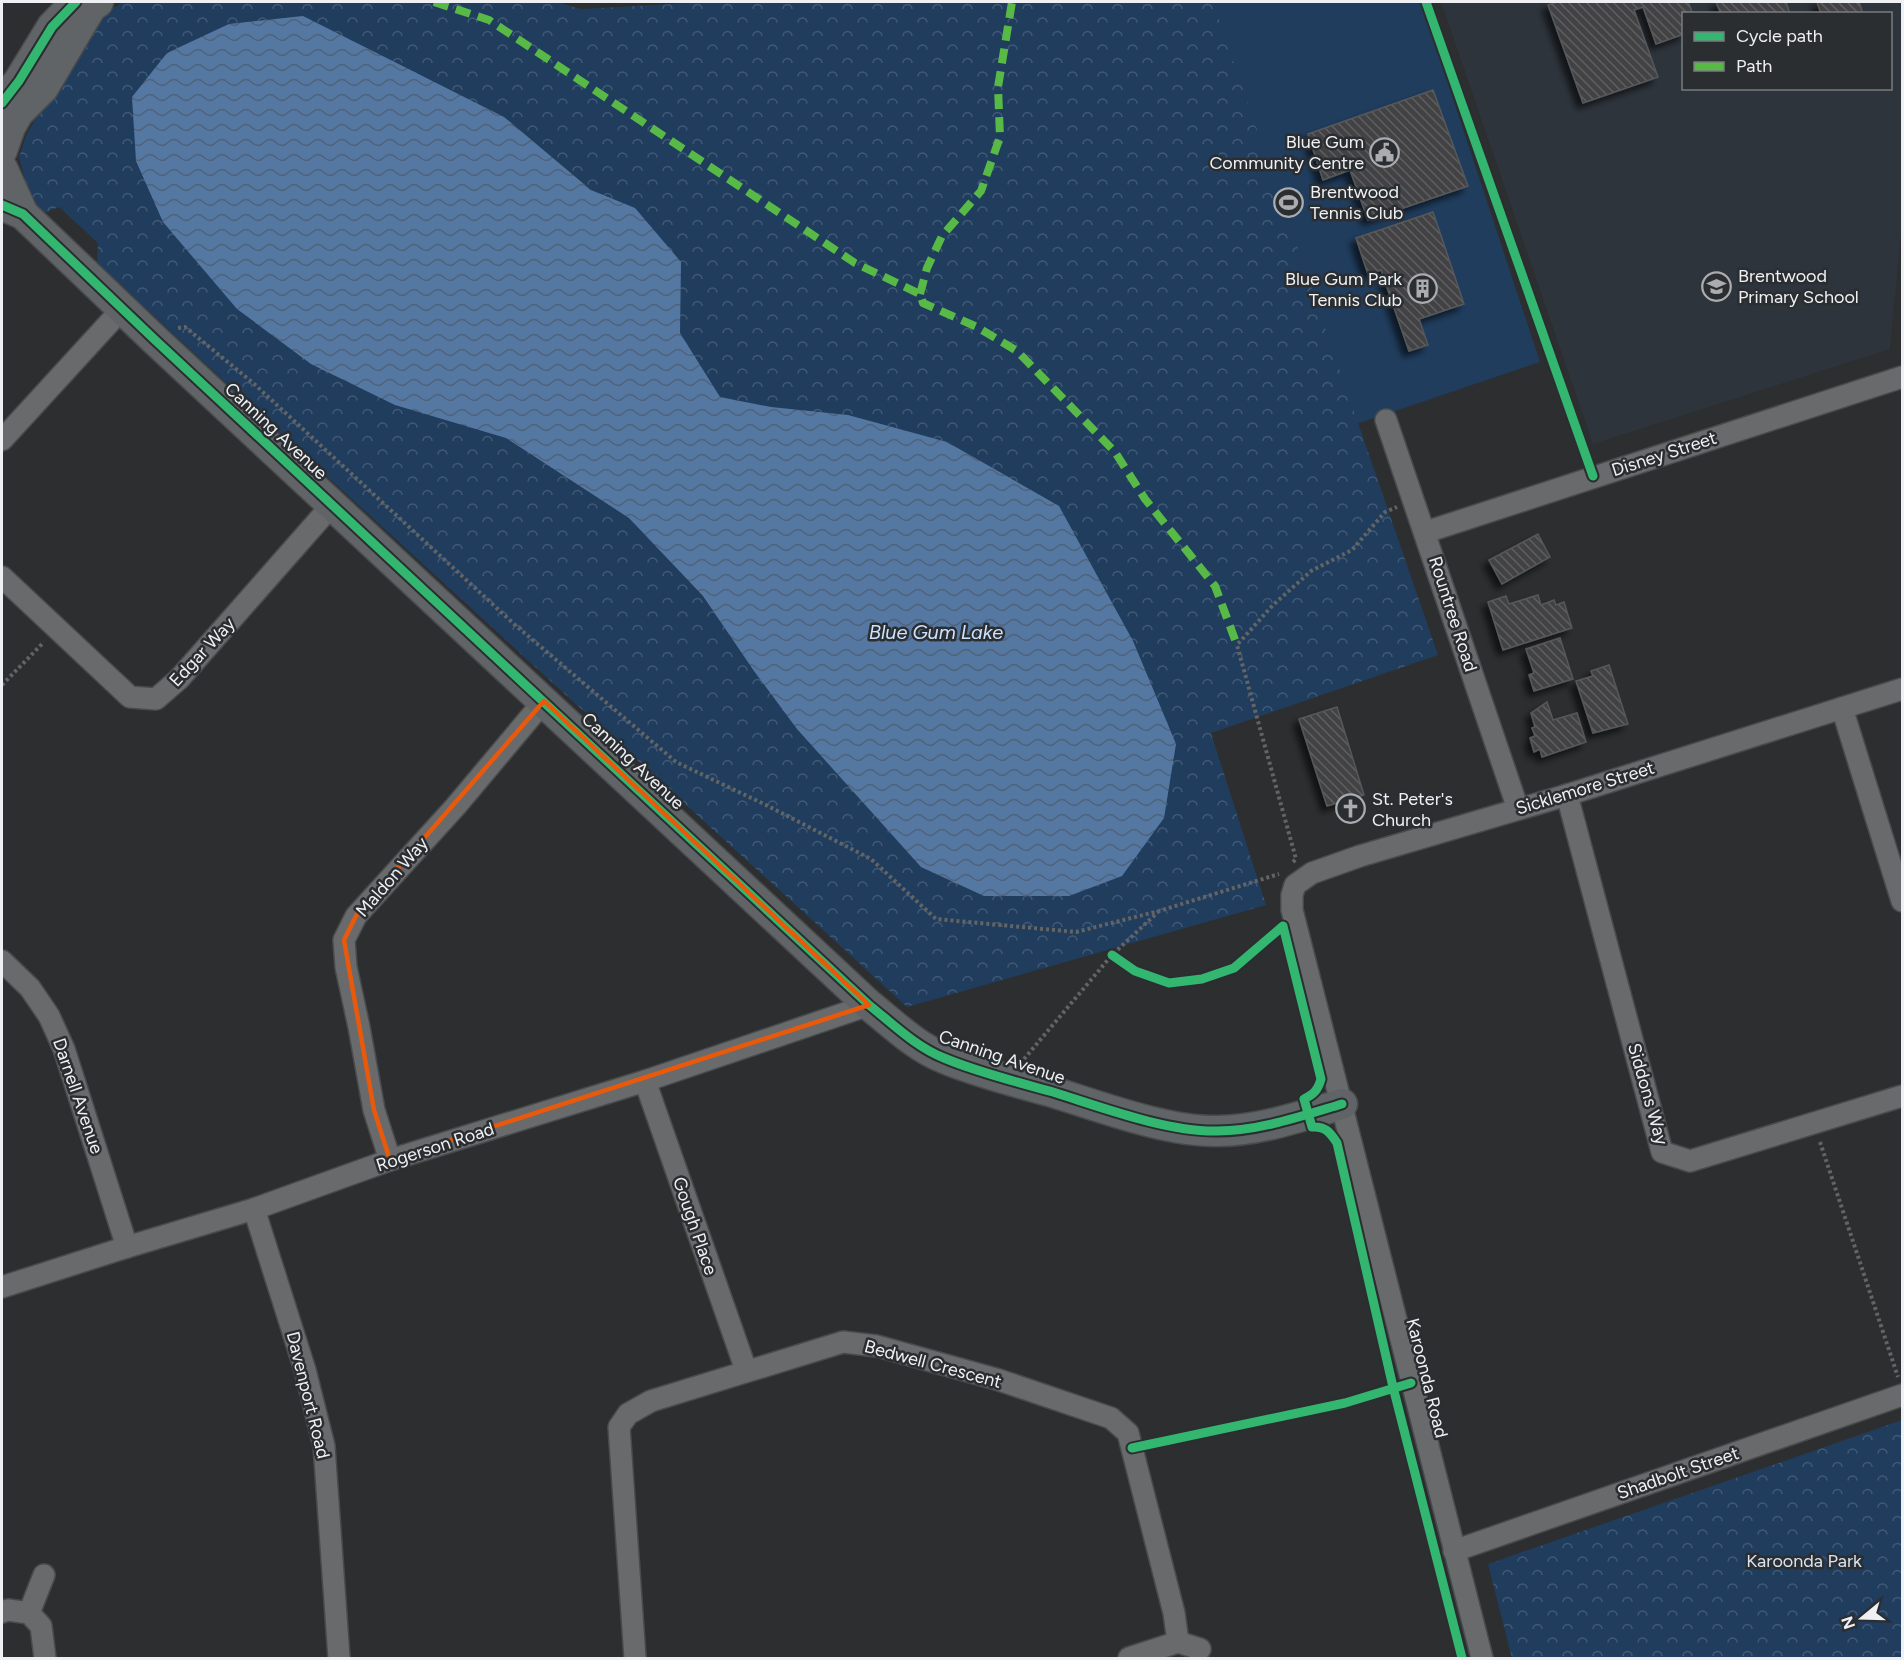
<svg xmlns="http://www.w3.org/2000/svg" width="1904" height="1660" viewBox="0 0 1904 1660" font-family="Figtree,sans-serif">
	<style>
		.built { fill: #2e343c; fill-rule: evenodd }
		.grass { fill: #203d5e }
		.park { fill: url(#park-crowns) }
		.water { fill: url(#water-waves) }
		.building { fill: url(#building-back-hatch); stroke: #56585a; stroke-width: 1.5; filter: url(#shadow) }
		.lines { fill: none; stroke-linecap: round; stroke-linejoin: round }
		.street-casing { stroke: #484a4c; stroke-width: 24 }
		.secondary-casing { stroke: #484a4c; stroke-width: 33 }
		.path { stroke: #636466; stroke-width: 4; stroke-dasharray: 3 3; stroke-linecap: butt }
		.street { stroke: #686a6b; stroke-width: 21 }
		.secondary { stroke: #616467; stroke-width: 30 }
		.quiet { stroke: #58b947; stroke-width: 8; stroke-dasharray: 15 8; stroke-linecap: butt }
		.cycleway-casing { stroke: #2b2e31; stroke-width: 13 }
		.cycleway { stroke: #33b770; stroke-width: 9 }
		.marked { fill: none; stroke: #e8590c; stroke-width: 4.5; stroke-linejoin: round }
		.labels { text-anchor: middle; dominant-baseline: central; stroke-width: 5; stroke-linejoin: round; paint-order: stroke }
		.poi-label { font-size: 18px; fill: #eef0f3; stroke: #2b2e31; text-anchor: start }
		.street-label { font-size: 18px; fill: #eef0f3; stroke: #2b2e31 }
		.park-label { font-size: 18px; fill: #d8e3f1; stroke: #2b2e31 }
		.water-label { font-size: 20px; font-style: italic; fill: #cce3ff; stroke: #2b2e31 }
	</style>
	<defs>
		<pattern id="park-crowns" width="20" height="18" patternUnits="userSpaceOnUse" patternTransform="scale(1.5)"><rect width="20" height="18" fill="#203d5e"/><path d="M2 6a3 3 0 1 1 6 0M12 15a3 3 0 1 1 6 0" fill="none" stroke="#415976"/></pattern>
		<pattern id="water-waves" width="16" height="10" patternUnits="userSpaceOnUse" patternTransform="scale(1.5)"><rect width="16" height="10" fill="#5578a2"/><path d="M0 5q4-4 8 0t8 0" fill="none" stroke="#4f627a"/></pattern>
		<pattern id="building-back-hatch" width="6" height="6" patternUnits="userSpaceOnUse" patternTransform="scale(1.5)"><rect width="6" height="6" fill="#424345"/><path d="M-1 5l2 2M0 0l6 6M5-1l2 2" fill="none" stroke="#5e5e60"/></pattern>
		<filter id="shadow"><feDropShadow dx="-5.5" dy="5.5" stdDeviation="3" flood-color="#0009"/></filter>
	</defs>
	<rect width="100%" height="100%" fill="#2c2e30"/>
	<!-- built -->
	<path class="built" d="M 1441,2 L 1902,2 L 1902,223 L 1890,349 L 1593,444 ZM 1684,14 L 1890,14 L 1890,88 L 1684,88 Z"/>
	<!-- grass -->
	<polygon class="grass" points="1018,2 1421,2 1540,362 1191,480"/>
	<!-- park -->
	<g class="park">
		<polygon points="124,2 556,2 581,9 708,2 1213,2 1438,655 1211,733 1266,905 907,1007 296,448 104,269 97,262 98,243 59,207 44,213 37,206 25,179 19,157 26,136 90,20"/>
		<polygon points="1902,1420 1902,1658 1512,1658 1488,1564"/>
	</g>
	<!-- water -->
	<polygon class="water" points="303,16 504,117 591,190 635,208 681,262 680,333 720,397 771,407 848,415 947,442 1059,506 1133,641 1176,744 1164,818 1122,876 1069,896 984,896 921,867 797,729 754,671 703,596 629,518 506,438 395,405 311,364 237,309 163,222 136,161 132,97 167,53 229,24"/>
	<!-- building -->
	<g class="building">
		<polygon points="1557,2 1688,2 1693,14 1684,14 1684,34 1656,44 1643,7 1634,10 1658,77 1583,103 1548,5"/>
		<polygon points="1716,2 1786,2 1790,14 1721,14"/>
		<polygon points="1817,2 1859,2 1863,14 1821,14"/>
		<polygon points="1433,90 1468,186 1368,220 1350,170 1323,180 1308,134"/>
		<polygon points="1433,212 1464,304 1419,319 1428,345 1409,351 1381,270 1368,274 1356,238"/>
		<polygon points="1538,534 1550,557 1502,584 1489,560"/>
		<polygon points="1538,595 1541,605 1554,600 1556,605 1564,602 1572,628 1503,650 1488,602 1506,596 1509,604"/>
		<polygon points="1560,638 1573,679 1534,691 1529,675 1534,673 1526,649"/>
		<polygon points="1609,665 1628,724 1593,733 1576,681 1593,676 1591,671"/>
		<polygon points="1547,702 1553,720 1577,713 1586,742 1542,757 1540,749 1534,752 1530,738 1535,736 1532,728 1535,727 1531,713"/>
		<polygon points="1337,707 1364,795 1327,806 1299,719"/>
	</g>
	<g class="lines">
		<defs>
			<g id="street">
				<polyline points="1386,420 1518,809"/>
				<polyline points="2,440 122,309"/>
				<polyline points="1426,532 1902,377"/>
				<polyline points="2,577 130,697 156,699 179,679 332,505"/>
				<polyline points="1842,708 1902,901"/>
				<polyline points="1567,795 1662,1152 1690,1161 1902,1096"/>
				<polyline points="2,961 30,988 49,1016 64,1049 127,1247"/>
				<polyline points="645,1081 746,1370"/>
				<polyline points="390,1160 374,1110 359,1027 346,967 344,940 356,916 456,806 544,701"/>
				<polyline points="254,1209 305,1370 324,1446 339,1658"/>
				<polyline points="2,1287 127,1247 254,1209 390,1160 645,1081 869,1005"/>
				<polyline points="1454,1551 1902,1395"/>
				<polyline points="2,1612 8,1610 29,1613 41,1626 45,1658"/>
				<polyline points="29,1613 44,1575"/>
				<polyline points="1178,1642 1200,1649"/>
				<polyline points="635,1658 619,1427 628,1414 651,1401 843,1342 877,1346 996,1379 1111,1418 1128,1433 1174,1613 1178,1642 1129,1658"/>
				<polyline points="1482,1658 1292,910 1292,895 1295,885 1312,873 1360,856 1567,795 1902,689"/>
			</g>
			<g id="secondary">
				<polyline points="2,103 19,81 52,27 76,2"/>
				<polyline points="2,150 10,127 18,113 43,88 91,7 98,2"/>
				<polyline points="2,168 23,214"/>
				<path d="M 2,205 L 23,214 L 154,339 L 869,1005 C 893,1024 916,1047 944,1058 C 977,1072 1017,1082 1053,1092 C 1101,1107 1167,1132 1217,1131 C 1259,1131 1302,1116 1342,1104"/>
			</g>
		</defs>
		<!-- street casing -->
		<use href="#street" class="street-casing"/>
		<!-- secondary casing -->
		<use href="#secondary" class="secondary-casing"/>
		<!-- path -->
		<g class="path">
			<polyline points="178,328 185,327 252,382 514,624 676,762 766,805 871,859 936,919 1076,932 1159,911 1279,874"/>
			<polyline points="2,685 44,642"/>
			<polyline points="1293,862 1296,859 1237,645 1273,605 1311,571 1352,550 1385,512 1397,507"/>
			<polyline points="1024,1059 1112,955 1158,912"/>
			<polyline points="1820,1142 1898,1377"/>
		</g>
		<!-- street -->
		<use href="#street" class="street"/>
		<!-- secondary -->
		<use href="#secondary" class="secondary"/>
		<!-- quiet -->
		<g class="quiet">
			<polyline points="434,2 489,20 855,263 920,294 923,303 977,327 1017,351 1115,452 1145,499 1215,586 1237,645"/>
			<polyline points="920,294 927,268 942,236 981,191 1000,137 998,87 1012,2"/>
		</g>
		<defs>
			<g id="cycleway">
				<polyline points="1426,2 1593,476"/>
				<polyline points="2,103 19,81 52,27 76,2"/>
				<path d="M 2,205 L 23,214 L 154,339 L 869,1005 C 893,1024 916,1047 944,1058 C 977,1072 1017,1082 1053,1092 C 1101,1107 1167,1132 1217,1131 C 1259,1131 1302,1116 1342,1104"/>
				<path d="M 1112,955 L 1135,971 L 1169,983 L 1202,979 L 1234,968 L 1283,926 L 1321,1079 C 1318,1090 1314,1094 1304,1099 L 1312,1127 C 1325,1126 1330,1132 1337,1143 L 1393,1387 L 1462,1658"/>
				<polyline points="1132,1448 1345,1403 1411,1383"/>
			</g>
		</defs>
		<!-- cycleway casing -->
		<use href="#cycleway" class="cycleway-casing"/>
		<!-- cycleway -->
		<use href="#cycleway" class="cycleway"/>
	</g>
	<!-- marked area -->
	<path class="marked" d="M 544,701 L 869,1005 L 390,1160 L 374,1110 L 344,940 L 356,916 Z"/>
	<!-- icons -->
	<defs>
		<symbol id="civic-ring" viewBox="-11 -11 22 22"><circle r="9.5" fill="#2b2e31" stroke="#aaacaf" stroke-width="1.5"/><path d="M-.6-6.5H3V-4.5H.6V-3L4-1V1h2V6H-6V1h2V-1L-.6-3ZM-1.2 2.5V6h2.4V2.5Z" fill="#aaacaf"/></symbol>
		<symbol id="stadium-ring" viewBox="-11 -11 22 22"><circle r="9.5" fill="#2b2e31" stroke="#aaacaf" stroke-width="1.5"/><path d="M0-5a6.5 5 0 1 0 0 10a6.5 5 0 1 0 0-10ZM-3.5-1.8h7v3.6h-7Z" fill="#aaacaf"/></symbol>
		<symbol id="school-ring" viewBox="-11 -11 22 22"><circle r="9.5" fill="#2b2e31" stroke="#aaacaf" stroke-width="1.5"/><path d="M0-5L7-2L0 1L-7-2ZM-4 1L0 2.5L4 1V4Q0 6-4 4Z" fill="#aaacaf"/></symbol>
		<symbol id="building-ring" viewBox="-11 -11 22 22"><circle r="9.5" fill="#2b2e31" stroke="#aaacaf" stroke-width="1.5"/><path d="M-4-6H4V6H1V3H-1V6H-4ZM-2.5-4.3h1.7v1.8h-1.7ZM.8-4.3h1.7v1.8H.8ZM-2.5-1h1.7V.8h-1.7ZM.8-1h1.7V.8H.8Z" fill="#aaacaf"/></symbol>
		<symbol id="church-ring" viewBox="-11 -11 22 22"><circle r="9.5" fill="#2b2e31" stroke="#aaacaf" stroke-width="1.5"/><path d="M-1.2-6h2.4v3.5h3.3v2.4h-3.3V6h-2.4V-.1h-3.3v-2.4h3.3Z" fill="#aaacaf"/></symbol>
	</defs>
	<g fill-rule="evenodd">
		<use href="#civic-ring" x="1368" y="136" width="33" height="33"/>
		<use href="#stadium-ring" x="1272" y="186" width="33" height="33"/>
		<use href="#school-ring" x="1700" y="270" width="33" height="33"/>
		<use href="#building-ring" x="1406" y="272" width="33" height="33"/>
		<use href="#church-ring" x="1334" y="792" width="33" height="33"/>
	</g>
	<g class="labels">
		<!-- poi labels -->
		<g class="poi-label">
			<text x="1364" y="142" text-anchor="end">Blue Gum<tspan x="1364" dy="21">Community Centre</tspan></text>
			<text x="1310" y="192">Brentwood<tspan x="1310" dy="21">Tennis Club</tspan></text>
			<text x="1738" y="276">Brentwood<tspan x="1738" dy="21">Primary School</tspan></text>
			<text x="1402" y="279" text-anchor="end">Blue Gum Park<tspan x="1402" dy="21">Tennis Club</tspan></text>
			<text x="1372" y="799">St. Peter's<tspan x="1372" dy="21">Church</tspan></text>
		</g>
		<!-- street labels -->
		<g class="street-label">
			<text transform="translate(276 431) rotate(43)">Canning Avenue</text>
			<text transform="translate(1664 454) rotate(-18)">Disney Street</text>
			<text transform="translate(1453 614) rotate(72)">Rountree Road</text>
			<text transform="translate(202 652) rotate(-47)">Edgar Way</text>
			<text transform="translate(633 761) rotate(43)">Canning Avenue</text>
			<text transform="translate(1585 788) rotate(-17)">Sicklemore Street</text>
			<text transform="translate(392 877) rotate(-49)">Maldon Way</text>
			<text transform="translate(1002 1057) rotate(19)">Canning Avenue</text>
			<text transform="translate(1648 1094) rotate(74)">Siddons Way</text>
			<text transform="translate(78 1096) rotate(71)">Darnell Avenue</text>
			<text transform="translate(435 1147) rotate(-18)">Rogerson Road</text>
			<text transform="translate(695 1226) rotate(71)">Gough Place</text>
			<text transform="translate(933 1364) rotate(15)">Bedwell Crescent</text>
			<text transform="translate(1427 1378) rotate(76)">Karoonda Road</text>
			<text transform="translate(308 1395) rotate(76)">Davenport Road</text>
			<text transform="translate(1678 1473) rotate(-19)">Shadbolt Street</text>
		</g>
		<!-- park labels -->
		<g class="park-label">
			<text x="1804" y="1561">Karoonda Park</text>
		</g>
		<!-- water labels -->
		<g class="water-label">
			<text x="936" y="632">Blue Gum Lake</text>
		</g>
	</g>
	<!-- border -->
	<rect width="1904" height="1660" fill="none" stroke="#eef0f3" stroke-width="6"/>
	<!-- legend -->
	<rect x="1682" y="12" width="210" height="78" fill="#2b2e31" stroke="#797c7f" stroke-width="1.5"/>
	<rect x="1694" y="32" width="30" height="9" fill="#33b770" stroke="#797c7f" stroke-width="1.5"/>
	<text x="1736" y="42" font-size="18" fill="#eef0f3">Cycle path</text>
	<rect x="1694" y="62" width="30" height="9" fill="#58b947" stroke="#797c7f" stroke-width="1.5"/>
	<text x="1736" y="72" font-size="18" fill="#eef0f3">Path</text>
	<!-- north arrow -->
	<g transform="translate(1862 1618) rotate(251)" stroke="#2b2e31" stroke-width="4.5" paint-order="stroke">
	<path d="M0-4.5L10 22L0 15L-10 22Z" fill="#eef0f3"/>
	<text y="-9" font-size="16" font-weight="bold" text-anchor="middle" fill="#eef0f3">N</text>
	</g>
</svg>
